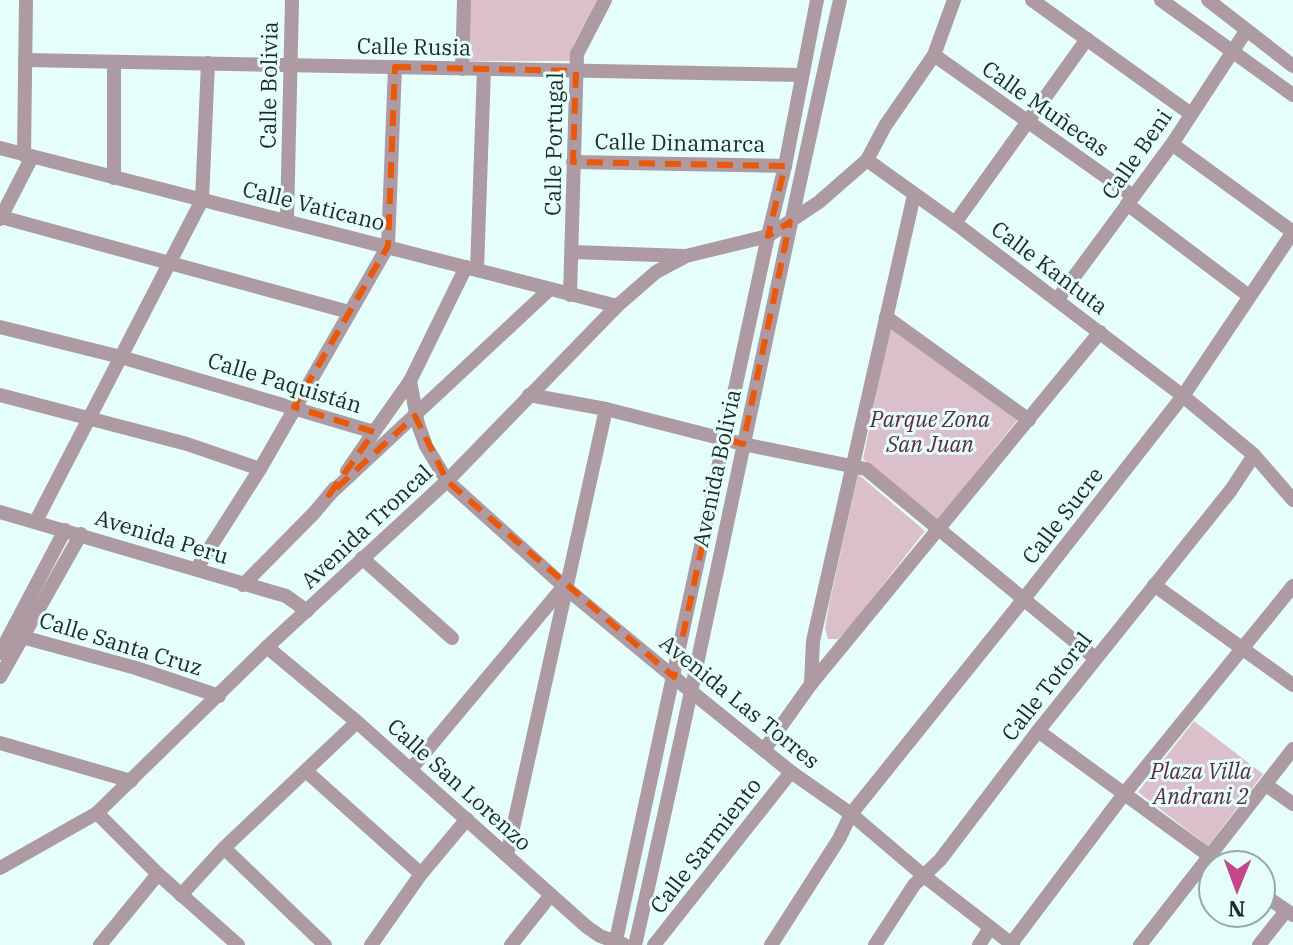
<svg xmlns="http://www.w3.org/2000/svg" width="1293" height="945" viewBox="0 0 1293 945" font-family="'IBM Plex Serif',serif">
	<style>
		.green { fill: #dbc0cc }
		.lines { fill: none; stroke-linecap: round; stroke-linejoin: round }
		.minor { stroke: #ad9aa3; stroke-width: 14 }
		.marked { fill: none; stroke: #e8590c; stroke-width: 6; stroke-dasharray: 16 10; stroke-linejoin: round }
		.labels { text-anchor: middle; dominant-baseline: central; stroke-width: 6; stroke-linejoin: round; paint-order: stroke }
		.street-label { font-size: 22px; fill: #1a2a27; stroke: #e5fef9 }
		.park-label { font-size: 22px; font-style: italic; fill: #5d2844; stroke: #e5fef9 }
	</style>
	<rect width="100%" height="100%" fill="#e5fef9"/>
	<!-- green -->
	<g class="green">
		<polygon points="469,0 597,0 574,44 570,61 467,61"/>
		<polygon points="890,327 1019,418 938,519 863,459"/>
		<polygon points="858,474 925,531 848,629 838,639 828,639 825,628 829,605"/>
		<polygon points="1194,721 1263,774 1208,846 1138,792"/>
	</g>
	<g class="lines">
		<!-- minor -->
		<g class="minor">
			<polyline points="1032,0 1191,114"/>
			<polyline points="1161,0 1293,95"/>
			<polyline points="1208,0 1293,66"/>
			<polyline points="934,55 1133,196"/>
			<polyline points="25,60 802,75"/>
			<polyline points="114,62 114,178"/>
			<polyline points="462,69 464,0"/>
			<polyline points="1172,144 1293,232"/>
			<polyline points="0,148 617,306"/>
			<polyline points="24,155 26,0"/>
			<polyline points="867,160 885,126 934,55 954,0"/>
			<polyline points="573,162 785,166"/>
			<polyline points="1127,204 1249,296"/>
			<polyline points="1,217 349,312"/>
			<polyline points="0,219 32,157"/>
			<polyline points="287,220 292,0"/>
			<polyline points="955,223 1087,39"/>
			<polyline points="573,252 685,256"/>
			<polyline points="477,270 484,69"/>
			<polyline points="570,295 577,54 605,0"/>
			<polyline points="1057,300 1172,144 1246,31"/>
			<polyline points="886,317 1029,420"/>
			<polyline points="0,327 121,357 374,432 410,381 466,267"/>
			<polyline points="410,381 418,424 426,446 447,481 567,589 693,693 791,772 851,814 924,876 1013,945"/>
			<polyline points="0,395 187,444 260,469"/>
			<polyline points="529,395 606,409 743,444 866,469 1095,658"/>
			<polyline points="347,471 374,432"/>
			<polyline points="329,495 550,289"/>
			<polyline points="0,512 286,596 307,611"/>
			<polyline points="36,521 202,200 208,63"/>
			<polyline points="362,558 452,638"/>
			<polyline points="197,568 260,469 388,246 395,67"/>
			<polyline points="243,585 314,513 335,488"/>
			<polyline points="1154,585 1293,685"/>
			<polyline points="11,634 136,668 219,696"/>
			<polyline points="267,647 357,722 587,927 600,936 623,944"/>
			<polyline points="0,653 65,530"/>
			<polyline points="0,677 81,534"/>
			<polyline points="811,684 813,641 914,195"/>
			<polyline points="1038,731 1222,865"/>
			<polyline points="0,743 131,781"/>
			<polyline points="764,750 811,684 1100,332"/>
			<polyline points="411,769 564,586"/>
			<polyline points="306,771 421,874"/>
			<polyline points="1266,785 1293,804"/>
			<polyline points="97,813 158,874 238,945"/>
			<polyline points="224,848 325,945"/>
			<polyline points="507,855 606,409"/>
			<polyline points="0,868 97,813 267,647 447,481 617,306 656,272 686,256 768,236 819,202 867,160 955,223 1183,396 1254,455 1293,500"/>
			<polyline points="1261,893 1293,915"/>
			<polyline points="181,895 224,848 357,722"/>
			<polyline points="1011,944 1124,794 1293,586"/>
			<polyline points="100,945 158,874"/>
			<polyline points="371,945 421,874 467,819"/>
			<polyline points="511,945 550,896"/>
			<polyline points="615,945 768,236 785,166 817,0"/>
			<path d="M 635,945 C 707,631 769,314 840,0"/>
			<polyline points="654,945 791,772"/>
			<polyline points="771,945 839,839 851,814 1023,600 1183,396 1293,232"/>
			<polyline points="875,945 914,885 940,860 1038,731 1231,490 1254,455"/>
			<polyline points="979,945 990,928"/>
			<polyline points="1140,945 1293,749"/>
			<polyline points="1259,945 1286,911"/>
		</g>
	</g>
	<!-- marked area -->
	<path class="marked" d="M 395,67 L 576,71 L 573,162 L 785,166 L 768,236 L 790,222 L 743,444 L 725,439 L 674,677 L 447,481 L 415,416 L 329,495 L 374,432 L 294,407 L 388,246 Z"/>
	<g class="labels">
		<!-- street labels -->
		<g class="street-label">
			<text transform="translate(414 46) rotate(1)">Calle Rusia</text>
			<text transform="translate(268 85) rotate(-89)">Calle Bolivia</text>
			<text transform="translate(1046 108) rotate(35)">Calle Muñecas</text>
			<text transform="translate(680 142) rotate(1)">Calle Dinamarca</text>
			<text transform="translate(553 144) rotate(-89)">Calle Portugal</text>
			<text transform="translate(1136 154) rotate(-55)">Calle Beni</text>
			<text transform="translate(314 205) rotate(14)">Calle Vaticano</text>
			<text transform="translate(1050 267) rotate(37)">Calle Kantuta</text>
			<text transform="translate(285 382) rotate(17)">Calle Paquistán</text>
			<text transform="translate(716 468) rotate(-78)">Avenida Bolivia</text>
			<text transform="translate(1062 515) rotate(-52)">Calle Sucre</text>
			<text transform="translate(366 526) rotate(-43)">Avenida Troncal</text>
			<text transform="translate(162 536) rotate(17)">Avenida Peru</text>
			<text transform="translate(121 643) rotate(17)">Calle Santa Cruz</text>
			<text transform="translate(1046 686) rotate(-52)">Calle Totoral</text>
			<text transform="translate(740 701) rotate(39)">Avenida Las Torres</text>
			<text transform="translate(460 784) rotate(42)">Calle San Lorenzo</text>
			<text transform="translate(705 845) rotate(-52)">Calle Sarmiento</text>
		</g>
		<!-- park labels -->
		<g class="park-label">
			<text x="930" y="418">Parque Zona<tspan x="930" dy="25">San Juan</tspan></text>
			<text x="1201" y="770">Plaza Villa<tspan x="1201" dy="25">Andrani 2</tspan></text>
		</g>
	</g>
	<!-- north arrow -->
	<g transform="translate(1237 889) rotate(181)"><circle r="38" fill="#e5fef9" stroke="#94a9a5" stroke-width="2"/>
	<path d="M0-6L14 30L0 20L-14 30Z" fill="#c6458d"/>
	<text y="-12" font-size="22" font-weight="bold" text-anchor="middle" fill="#1a2a27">N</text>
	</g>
</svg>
